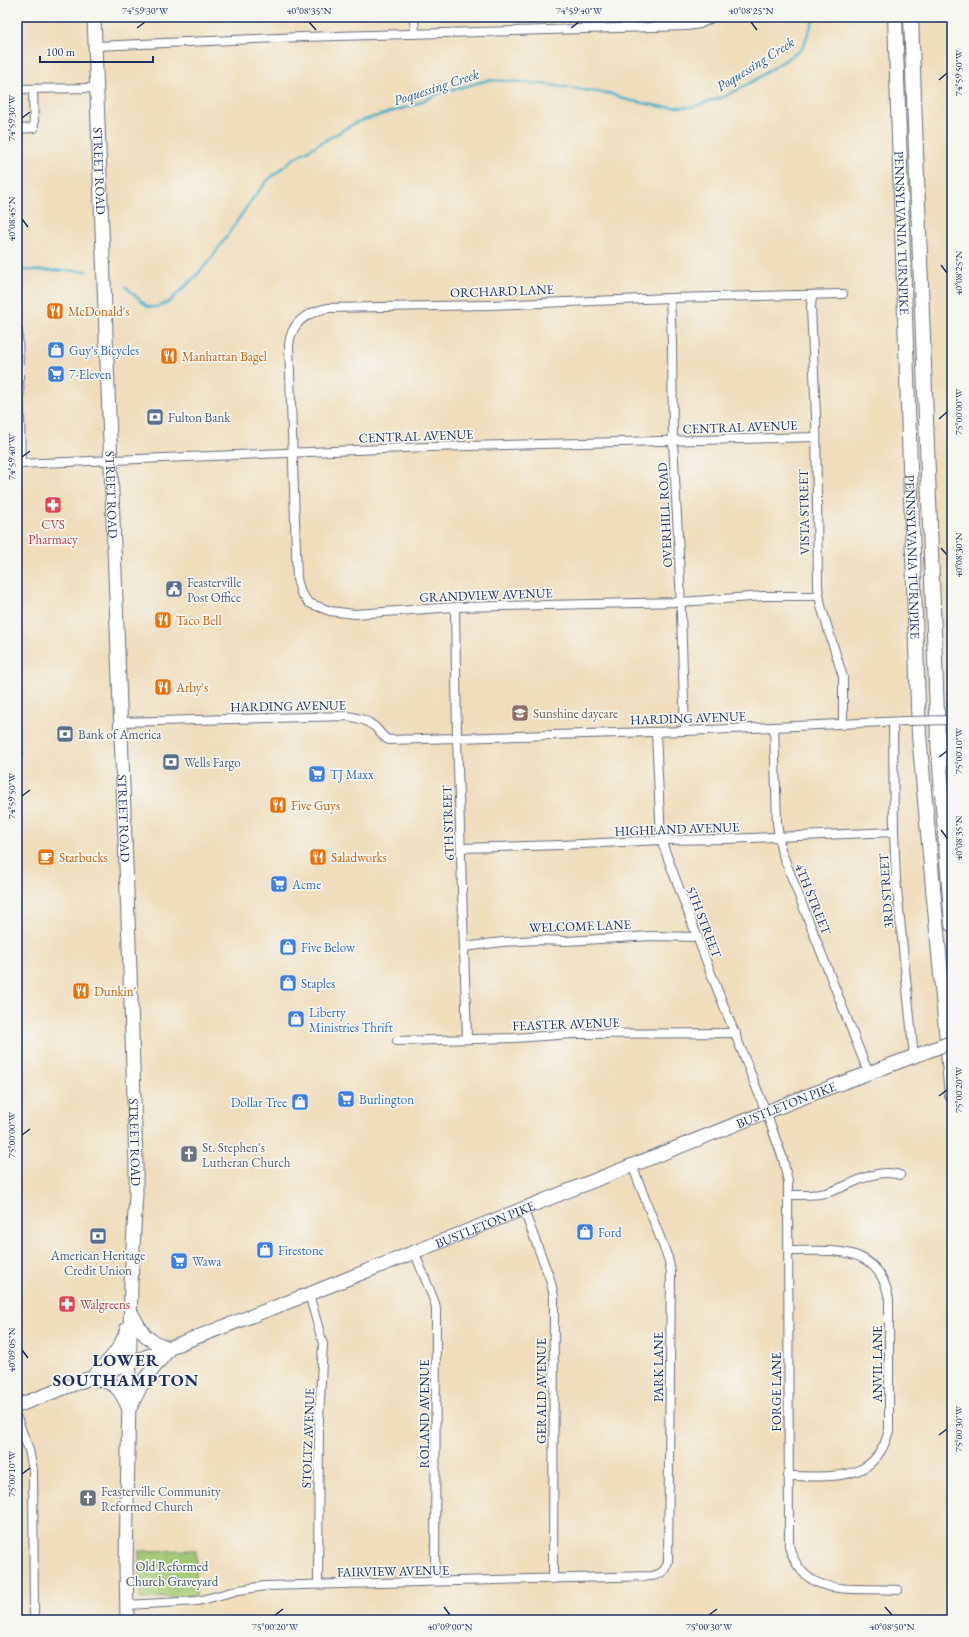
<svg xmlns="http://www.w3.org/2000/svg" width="969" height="1637" viewBox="0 0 969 1637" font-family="'EB Garamond',serif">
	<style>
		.green { fill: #a3c873; stroke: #5f7c68 }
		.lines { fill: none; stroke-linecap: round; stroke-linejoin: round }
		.stream { stroke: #4bb0ca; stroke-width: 2.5 }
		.street-casing { stroke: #656c7f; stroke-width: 10 }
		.primary-casing { stroke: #656c7f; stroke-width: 15 }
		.highway-casing { stroke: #656c7f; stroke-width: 16 }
		.street { stroke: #fff; stroke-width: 8 }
		.primary { stroke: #fff; stroke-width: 13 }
		.highway { stroke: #fff; stroke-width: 14 }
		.street-bridge-casing { stroke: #656c7f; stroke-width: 10; stroke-linecap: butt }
		.primary-bridge-casing { stroke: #656c7f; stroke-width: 15; stroke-linecap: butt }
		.street-bridge { stroke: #fff; stroke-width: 8 }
		.primary-bridge { stroke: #fff; stroke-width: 13 }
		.ticks { fill: none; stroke: #1b2f5e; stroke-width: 1.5 }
		.labels { text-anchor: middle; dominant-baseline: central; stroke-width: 3.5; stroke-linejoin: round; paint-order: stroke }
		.street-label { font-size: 13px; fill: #1b2f5e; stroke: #f6f6f2 }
		.food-label { font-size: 13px; fill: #c56008; stroke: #f6f6f2; text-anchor: start }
		.shop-label { font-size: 13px; fill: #366cbe; stroke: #f6f6f2; text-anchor: start }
		.service-label { font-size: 13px; fill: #4e5e75; stroke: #f6f6f2; text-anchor: start }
		.health-label { font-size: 13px; fill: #be3a42; stroke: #f6f6f2 }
		.education-label { font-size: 13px; fill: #785e54; stroke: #f6f6f2; text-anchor: start }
		.worship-label { font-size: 13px; fill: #5b616d; stroke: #f6f6f2; text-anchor: start }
		.park-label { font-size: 13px; fill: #3d5563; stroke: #f6f6f2 }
		.water-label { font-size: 14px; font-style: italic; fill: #2c5c84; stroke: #f6f6f2 }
		.district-label { font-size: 17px; font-weight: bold; letter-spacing: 1px; fill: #1b2f5e; stroke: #f6f6f2 }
		.neatline { fill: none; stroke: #1b2f5e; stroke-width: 1.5 }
		.ticks-label { font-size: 10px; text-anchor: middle; fill: #1b2f5e }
	</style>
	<rect width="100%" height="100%" fill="#f6f6f2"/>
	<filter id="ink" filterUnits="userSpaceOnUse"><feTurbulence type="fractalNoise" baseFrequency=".025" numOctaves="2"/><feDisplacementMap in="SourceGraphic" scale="8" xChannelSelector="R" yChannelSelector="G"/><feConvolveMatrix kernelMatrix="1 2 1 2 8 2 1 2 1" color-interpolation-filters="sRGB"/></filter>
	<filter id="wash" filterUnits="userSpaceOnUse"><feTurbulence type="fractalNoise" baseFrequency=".012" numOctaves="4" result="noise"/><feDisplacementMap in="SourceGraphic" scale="16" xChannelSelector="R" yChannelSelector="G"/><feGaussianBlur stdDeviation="0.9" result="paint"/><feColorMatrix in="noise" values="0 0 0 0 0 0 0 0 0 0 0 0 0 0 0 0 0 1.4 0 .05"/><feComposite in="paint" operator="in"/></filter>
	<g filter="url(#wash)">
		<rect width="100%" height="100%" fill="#efddbb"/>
		<!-- green -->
		<polygon class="green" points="196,1550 196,1596 140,1599 139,1551"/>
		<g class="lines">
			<!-- stream -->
			<g class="stream">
				<polyline points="17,270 86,271"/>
				<polyline points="126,287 148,307 157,307 169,302 195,277 211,259 253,198 268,180 293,159 357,122 414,105 440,93 489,80 523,82 557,86 612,94 627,100 663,107 692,107 726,96 755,80 802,49 813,21 818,17"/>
				<polyline points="17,711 19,754 17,755"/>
			</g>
		</g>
	</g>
	<g filter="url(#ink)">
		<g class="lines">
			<defs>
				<g id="street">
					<polyline points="414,17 415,34"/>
					<polyline points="96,46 301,37 687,26 700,24 713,17"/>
					<polyline points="17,89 97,88"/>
					<polyline points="17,129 34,128 33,89"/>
					<polyline points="812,295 811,308 816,416 818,587 821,606 843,677 843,725"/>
					<polyline points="670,298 672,342 673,441 679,554 685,731"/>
					<polyline points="18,331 21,464"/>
					<polyline points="17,464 429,447 815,437"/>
					<path d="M 819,596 L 764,596 L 681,602 L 455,607 L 355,614 L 330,611 L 309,603 L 301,593 L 297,579 L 289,345 C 291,322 307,312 328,308 L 490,305 L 670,298 L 843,294"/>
					<polyline points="455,607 457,738 467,1038"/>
					<path d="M 121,722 L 348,716 C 358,718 367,720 375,727 C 380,732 383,738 389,740 L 685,731 L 906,721"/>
					<polyline points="893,722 894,832 896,880 914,1057"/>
					<polyline points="774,727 777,823 781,850 868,1072"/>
					<path d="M 656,732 L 661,840 L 710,971 L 766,1112 L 783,1159 L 788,1182 L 789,1546 C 804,1601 854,1586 898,1590"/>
					<polyline points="461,848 562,845 661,840 726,839 894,832"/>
					<polyline points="464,947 502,942 537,940 566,941 652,936 698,937"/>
					<polyline points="397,1041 514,1038 573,1034 736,1033"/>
					<path d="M 789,1195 C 802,1195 816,1196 829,1192 C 853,1185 874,1167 900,1175"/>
					<polyline points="523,1208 550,1279 554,1296 553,1579"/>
					<polyline points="414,1251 435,1303 436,1310 435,1581"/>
					<polyline points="309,1294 323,1344 319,1418 318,1584"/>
					<polyline points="17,1418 29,1450 33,1470 34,1620"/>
					<path d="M 788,1476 C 832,1476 876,1484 889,1430 L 889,1299 C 879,1243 832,1251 789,1251"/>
					<path d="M 127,1605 L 198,1601 L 239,1590 L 265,1586 L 652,1576 C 662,1574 666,1570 668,1561 L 671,1272 L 668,1258 L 632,1165"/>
				</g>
				<g id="primary">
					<path id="s1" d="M 94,17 L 130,971 L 136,1164 L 136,1194 L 131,1282 L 126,1565 L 127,1620"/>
					<path d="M 95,1375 C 109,1361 122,1348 127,1328"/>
					<path d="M 92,1378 C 114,1382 119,1386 128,1407"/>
					<path id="s2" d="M 17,1406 L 309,1294 L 804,1097 L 928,1051"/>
					<path d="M 131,1406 L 144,1380 L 170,1348 C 145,1341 144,1335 132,1314"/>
				</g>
				<g id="highway">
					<path id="s3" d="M 895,17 L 919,735 L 952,1095"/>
					<polyline points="911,17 938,740 952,925"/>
				</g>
			</defs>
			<!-- street casing -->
			<use href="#street" class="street-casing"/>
			<!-- primary casing -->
			<use href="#primary" class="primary-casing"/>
			<!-- highway casing -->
			<use href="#highway" class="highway-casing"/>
			<!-- street -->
			<use href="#street" class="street"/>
			<!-- primary -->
			<use href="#primary" class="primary"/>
			<!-- highway -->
			<use href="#highway" class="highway"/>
			<defs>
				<polyline id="street-bridge" points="906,721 952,720"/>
				<polyline id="primary-bridge" points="928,1051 952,1042"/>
			</defs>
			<!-- street-bridge casing -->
			<use href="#street-bridge" class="street-bridge-casing"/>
			<!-- primary-bridge casing -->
			<use href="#primary-bridge" class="primary-bridge-casing"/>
			<!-- street-bridge -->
			<use href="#street-bridge" class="street-bridge"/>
			<!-- primary-bridge -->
			<use href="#primary-bridge" class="primary-bridge"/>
		</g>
	</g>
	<!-- ticks -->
	<path class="ticks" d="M 309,22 L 316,30M 751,22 L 757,30M 137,28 L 145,22M 571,28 L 579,22M 939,80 L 947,73M 22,118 L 30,112M 22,219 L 28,227M 941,265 L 947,273M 939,419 L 947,412M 22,457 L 30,451M 941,548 L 947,555M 939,757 L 947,751M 22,796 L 30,790M 941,830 L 947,838M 939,1096 L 947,1090M 22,1135 L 30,1129M 22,1350 L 28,1358M 939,1435 L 947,1429M 22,1474 L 30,1468M 444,1607 L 450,1615M 885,1607 L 892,1615M 275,1615 L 283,1609M 709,1615 L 717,1609"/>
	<!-- icons -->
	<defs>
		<symbol id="restaurant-square" viewBox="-11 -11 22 22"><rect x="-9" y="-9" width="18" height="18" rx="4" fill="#e8710a" stroke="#f6f6f2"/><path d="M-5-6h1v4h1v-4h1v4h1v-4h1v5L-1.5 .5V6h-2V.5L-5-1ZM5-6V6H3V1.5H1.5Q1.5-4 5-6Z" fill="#fff"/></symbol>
		<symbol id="shop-square" viewBox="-11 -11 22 22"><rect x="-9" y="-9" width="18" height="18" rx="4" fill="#3f7fe0" stroke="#f6f6f2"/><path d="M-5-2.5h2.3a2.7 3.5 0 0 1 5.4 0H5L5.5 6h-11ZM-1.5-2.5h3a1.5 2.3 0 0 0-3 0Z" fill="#fff"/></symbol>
		<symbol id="supermarket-square" viewBox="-11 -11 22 22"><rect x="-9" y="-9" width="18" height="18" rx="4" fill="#3f7fe0" stroke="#f6f6f2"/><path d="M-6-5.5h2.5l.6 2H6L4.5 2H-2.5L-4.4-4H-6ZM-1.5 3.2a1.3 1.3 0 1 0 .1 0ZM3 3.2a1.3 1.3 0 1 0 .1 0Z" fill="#fff"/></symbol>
		<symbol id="bank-square" viewBox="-11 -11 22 22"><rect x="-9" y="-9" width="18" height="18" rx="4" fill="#5c6f8a" stroke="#f6f6f2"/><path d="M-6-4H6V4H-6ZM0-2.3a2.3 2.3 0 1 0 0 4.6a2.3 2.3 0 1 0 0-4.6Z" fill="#fff"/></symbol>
		<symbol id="pharmacy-square" viewBox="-11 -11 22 22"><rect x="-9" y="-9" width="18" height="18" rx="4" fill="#e0444e" stroke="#f6f6f2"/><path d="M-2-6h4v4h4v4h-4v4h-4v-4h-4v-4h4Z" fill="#fff"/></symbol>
		<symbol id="civic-square" viewBox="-11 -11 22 22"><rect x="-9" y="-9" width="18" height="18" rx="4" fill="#5c6f8a" stroke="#f6f6f2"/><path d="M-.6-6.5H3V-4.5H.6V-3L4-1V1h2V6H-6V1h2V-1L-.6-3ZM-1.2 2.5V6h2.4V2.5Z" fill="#fff"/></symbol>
		<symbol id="school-square" viewBox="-11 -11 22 22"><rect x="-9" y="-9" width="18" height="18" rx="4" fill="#8d6e63" stroke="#f6f6f2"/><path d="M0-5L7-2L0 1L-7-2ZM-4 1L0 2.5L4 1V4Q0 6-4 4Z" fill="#fff"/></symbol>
		<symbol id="cafe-square" viewBox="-11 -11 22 22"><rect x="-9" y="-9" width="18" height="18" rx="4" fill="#e8710a" stroke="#f6f6f2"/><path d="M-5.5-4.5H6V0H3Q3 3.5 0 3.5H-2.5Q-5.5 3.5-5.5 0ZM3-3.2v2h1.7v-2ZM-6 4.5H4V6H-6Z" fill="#fff"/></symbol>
		<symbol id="church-square" viewBox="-11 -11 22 22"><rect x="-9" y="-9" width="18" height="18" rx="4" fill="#6b7280" stroke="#f6f6f2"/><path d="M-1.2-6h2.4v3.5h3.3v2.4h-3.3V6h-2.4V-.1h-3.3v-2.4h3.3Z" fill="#fff"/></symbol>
	</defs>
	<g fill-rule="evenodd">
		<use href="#restaurant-square" x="45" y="301" width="20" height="20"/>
		<use href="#shop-square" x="46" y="340" width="20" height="20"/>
		<use href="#restaurant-square" x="159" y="346" width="20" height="20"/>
		<use href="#supermarket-square" x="46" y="364" width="20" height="20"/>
		<use href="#bank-square" x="145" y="407" width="20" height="20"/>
		<use href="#pharmacy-square" x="43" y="495" width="20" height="20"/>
		<use href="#civic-square" x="164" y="579" width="20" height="20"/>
		<use href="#restaurant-square" x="153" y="610" width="20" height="20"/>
		<use href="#restaurant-square" x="153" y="677" width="20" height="20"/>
		<use href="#school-square" x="510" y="703" width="20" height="20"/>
		<use href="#bank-square" x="55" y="724" width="20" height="20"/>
		<use href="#bank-square" x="161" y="752" width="20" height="20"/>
		<use href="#supermarket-square" x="307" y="764" width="20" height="20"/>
		<use href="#restaurant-square" x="268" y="795" width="20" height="20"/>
		<use href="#cafe-square" x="36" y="847" width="20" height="20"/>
		<use href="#restaurant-square" x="308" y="847" width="20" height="20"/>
		<use href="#supermarket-square" x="269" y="874" width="20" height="20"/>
		<use href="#shop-square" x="278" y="937" width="20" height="20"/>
		<use href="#shop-square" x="278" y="973" width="20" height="20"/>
		<use href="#restaurant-square" x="71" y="981" width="20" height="20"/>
		<use href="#shop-square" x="286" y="1009" width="20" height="20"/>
		<use href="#supermarket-square" x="336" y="1089" width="20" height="20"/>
		<use href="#shop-square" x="290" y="1092" width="20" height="20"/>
		<use href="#church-square" x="179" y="1144" width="20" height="20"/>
		<use href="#shop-square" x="575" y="1222" width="20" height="20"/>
		<use href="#bank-square" x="88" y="1226" width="20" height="20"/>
		<use href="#shop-square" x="255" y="1240" width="20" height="20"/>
		<use href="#supermarket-square" x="169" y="1251" width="20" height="20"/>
		<use href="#pharmacy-square" x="57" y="1294" width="20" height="20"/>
		<use href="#church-square" x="78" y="1488" width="20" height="20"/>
	</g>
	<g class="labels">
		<!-- street labels -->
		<g class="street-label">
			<text stroke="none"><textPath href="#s1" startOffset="154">STREET ROAD</textPath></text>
			<text stroke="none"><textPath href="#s3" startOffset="216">PENNSYLVANIA TURNPIKE</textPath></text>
			<text transform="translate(502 291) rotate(-2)">ORCHARD LANE</text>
			<text transform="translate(740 427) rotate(-2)">CENTRAL AVENUE</text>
			<text transform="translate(416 436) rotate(-2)">CENTRAL AVENUE</text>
			<text stroke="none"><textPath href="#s1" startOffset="478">STREET ROAD</textPath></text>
			<text transform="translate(804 512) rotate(-91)">VISTA STREET</text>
			<text transform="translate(665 515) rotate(-93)">OVERHILL ROAD</text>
			<text stroke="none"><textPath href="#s3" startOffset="540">PENNSYLVANIA TURNPIKE</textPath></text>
			<text transform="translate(486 595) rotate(-2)">GRANDVIEW AVENUE</text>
			<text transform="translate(288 706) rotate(-1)">HARDING AVENUE</text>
			<text transform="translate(688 718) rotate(-2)">HARDING AVENUE</text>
			<text stroke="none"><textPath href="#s1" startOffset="802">STREET ROAD</textPath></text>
			<text transform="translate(448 823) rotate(-92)">6TH STREET</text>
			<text transform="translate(677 829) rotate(-2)">HIGHLAND AVENUE</text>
			<text transform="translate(886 891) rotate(-94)">3RD STREET</text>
			<text transform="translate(813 899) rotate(68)">4TH STREET</text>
			<text transform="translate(704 922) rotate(69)">5TH STREET</text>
			<text transform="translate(580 926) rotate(-2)">WELCOME LANE</text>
			<text transform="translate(566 1024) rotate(-2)">FEASTER AVENUE</text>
			<text stroke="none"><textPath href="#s2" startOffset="826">BUSTLETON PIKE</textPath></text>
			<text stroke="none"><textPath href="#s1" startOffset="1126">STREET ROAD</textPath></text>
			<text stroke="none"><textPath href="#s2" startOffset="502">BUSTLETON PIKE</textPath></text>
			<text transform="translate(877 1364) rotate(-90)">ANVIL LANE</text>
			<text transform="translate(658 1367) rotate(-90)">PARK LANE</text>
			<text transform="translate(541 1391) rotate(-90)">GERALD AVENUE</text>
			<text transform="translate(776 1392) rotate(-90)">FORGE LANE</text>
			<text transform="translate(424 1414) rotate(-90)">ROLAND AVENUE</text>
			<text transform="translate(308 1438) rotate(-88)">STOLTZ AVENUE</text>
			<text transform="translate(393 1571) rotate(-1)">FAIRVIEW AVENUE</text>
		</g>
		<!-- food labels -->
		<g class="food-label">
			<text x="68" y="311">McDonald's</text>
			<text x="182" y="356">Manhattan Bagel</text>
			<text x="176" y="620">Taco Bell</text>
			<text x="176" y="687">Arby's</text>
			<text x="291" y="805">Five Guys</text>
			<text x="59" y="857">Starbucks</text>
			<text x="331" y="857">Saladworks</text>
			<text x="94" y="991">Dunkin'</text>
		</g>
		<!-- shop labels -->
		<g class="shop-label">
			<text x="69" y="350">Guy's Bicycles</text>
			<text x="69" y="374">7-Eleven</text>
			<text x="330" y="774">TJ Maxx</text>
			<text x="292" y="884">Acme</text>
			<text x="301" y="947">Five Below</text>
			<text x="301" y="983">Staples</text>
			<text x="309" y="1012">Liberty<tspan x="309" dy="15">Ministries Thrift</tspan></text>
			<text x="359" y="1099">Burlington</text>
			<text x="287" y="1102" text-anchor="end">Dollar Tree</text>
			<text x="598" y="1232">Ford</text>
			<text x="278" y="1250">Firestone</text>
			<text x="192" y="1261">Wawa</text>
		</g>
		<!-- service labels -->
		<g class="service-label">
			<text x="168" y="417">Fulton Bank</text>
			<text x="187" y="582">Feasterville<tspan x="187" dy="15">Post Office</tspan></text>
			<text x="78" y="734">Bank of America</text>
			<text x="184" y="762">Wells Fargo</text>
			<text x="98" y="1255" text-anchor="middle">American Heritage<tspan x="98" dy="15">Credit Union</tspan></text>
		</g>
		<!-- health labels -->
		<g class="health-label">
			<text x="53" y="524">CVS<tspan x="53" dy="15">Pharmacy</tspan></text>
			<text x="80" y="1304" text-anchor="start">Walgreens</text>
		</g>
		<!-- education labels -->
		<g class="education-label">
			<text x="533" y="713">Sunshine daycare</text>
		</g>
		<!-- worship labels -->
		<g class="worship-label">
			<text x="202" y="1147">St. Stephen's<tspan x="202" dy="15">Lutheran Church</tspan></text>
			<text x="101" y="1491">Feasterville Community<tspan x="101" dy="15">Reformed Church</tspan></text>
		</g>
		<!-- park labels -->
		<g class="park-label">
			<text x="172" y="1566">Old Reformed<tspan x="172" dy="15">Church Graveyard</tspan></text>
		</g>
		<!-- water labels -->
		<g class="water-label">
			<text transform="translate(755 64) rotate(-32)">Poquessing Creek</text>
			<text transform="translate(436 87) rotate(-18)">Poquessing Creek</text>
		</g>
		<!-- district labels -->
		<g class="district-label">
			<text x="126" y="1360">LOWER<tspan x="126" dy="20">SOUTHAMPTON</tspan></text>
		</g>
	</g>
	<!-- margin -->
	<rect width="969" height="1637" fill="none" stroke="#f6f6f2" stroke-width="44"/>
	<!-- scale -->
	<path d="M40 56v6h113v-6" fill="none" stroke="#1b2f5e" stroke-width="2"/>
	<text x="46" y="56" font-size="12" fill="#1b2f5e" stroke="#f6f6f2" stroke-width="3" paint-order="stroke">100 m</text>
	<rect x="22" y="22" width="925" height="1593" class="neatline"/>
	<g class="ticks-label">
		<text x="145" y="14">74°59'30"W</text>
		<text x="309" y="14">40°08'35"N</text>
		<text x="579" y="14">74°59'40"W</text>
		<text x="751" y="14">40°08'25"N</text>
		<text transform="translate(958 73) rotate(-90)" y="4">74°59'50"W</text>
		<text transform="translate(11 118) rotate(-90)" y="4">74°59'30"W</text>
		<text transform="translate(11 219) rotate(-90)" y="4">40°08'45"N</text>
		<text transform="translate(958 273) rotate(-90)" y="4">40°08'25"N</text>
		<text transform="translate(958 412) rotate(-90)" y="4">75°00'00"W</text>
		<text transform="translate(11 457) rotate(-90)" y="4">74°59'40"W</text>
		<text transform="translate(958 555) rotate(-90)" y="4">40°08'30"N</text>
		<text transform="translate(958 751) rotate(-90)" y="4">75°00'10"W</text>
		<text transform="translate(11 796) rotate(-90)" y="4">74°59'50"W</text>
		<text transform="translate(958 838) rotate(-90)" y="4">40°08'35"N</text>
		<text transform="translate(958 1090) rotate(-90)" y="4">75°00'20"W</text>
		<text transform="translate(11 1135) rotate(-90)" y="4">75°00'00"W</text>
		<text transform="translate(11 1350) rotate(-90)" y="4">40°09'05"N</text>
		<text transform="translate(958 1429) rotate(-90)" y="4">75°00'30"W</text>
		<text transform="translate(11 1474) rotate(-90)" y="4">75°00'10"W</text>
		<text x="275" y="1630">75°00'20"W</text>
		<text x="450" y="1630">40°09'00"N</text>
		<text x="709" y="1630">75°00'30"W</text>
		<text x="892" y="1630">40°08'50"N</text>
	</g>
</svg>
